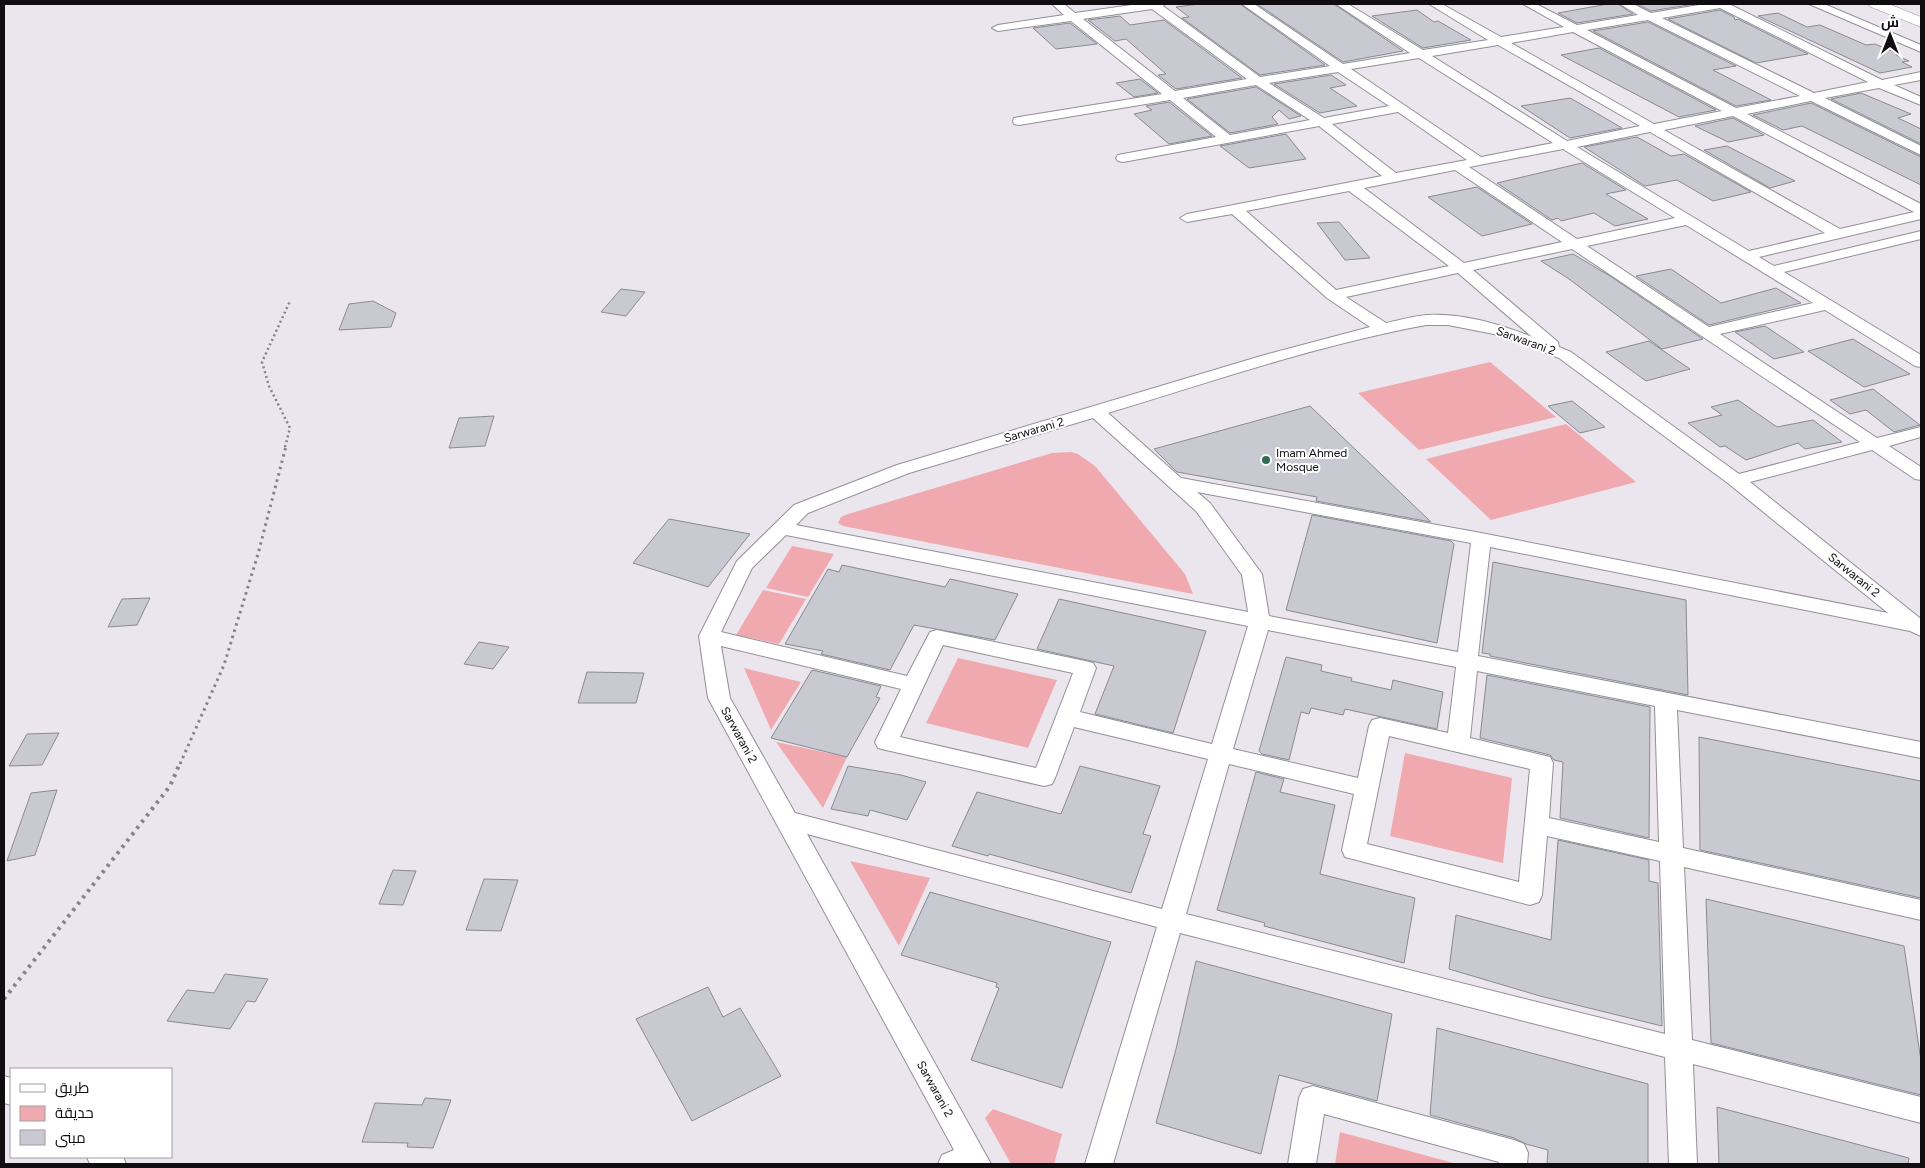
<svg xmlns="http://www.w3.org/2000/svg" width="1925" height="1168" viewBox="0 0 1925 1168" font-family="Figtree,Cairo,sans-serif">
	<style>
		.green { fill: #f1a9b0 }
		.building { fill: #c9c9d2; stroke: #898a92 }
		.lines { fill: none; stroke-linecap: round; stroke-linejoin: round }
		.minor-casing { stroke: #948f97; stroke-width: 2 }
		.trunk-casing { stroke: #948f97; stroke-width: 1 }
		.path-far2 { stroke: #878389; stroke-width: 2.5; stroke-dasharray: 2 3; stroke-linecap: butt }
		.path-far1 { stroke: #878389; stroke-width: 3; stroke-dasharray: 2.5 4; stroke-linecap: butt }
		.path { stroke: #878389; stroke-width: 4; stroke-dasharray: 3 5; stroke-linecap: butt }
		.minor { fill: #fff; fill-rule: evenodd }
		.trunk { fill: #fff; fill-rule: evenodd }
		.poi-dot { fill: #316b53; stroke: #fff; stroke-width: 2 }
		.labels { text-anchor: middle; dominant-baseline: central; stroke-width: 4; stroke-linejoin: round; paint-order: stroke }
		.street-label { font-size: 12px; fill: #0f0d10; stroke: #fff }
		.poi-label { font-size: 12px; fill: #0f0d10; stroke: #fff; text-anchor: start }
	</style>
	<rect width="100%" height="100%" fill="#ebe6ee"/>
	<!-- green -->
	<g class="green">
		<polygon points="1490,362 1556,417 1419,450 1358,393"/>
		<polygon points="1566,424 1636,482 1491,520 1426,459"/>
		<polygon points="1071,452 1078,454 1095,466 1185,574 1193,594 843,526 838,523 841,517 848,514 1052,453"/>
		<polygon points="792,546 834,554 808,597 766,588"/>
		<polygon points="763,590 806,599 779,644 736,635"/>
		<polygon points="958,658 1057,680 1028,748 926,723"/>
		<polygon points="744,668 801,682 771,730"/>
		<polygon points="776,742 847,757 823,808"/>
		<polygon points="1405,753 1512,778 1503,863 1390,836"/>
		<polygon points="850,861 930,878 899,946"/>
		<polygon points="993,1109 1062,1134 1054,1164 1011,1164 985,1118"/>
		<polygon points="1340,1132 1457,1164 1335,1164"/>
	</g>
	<!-- building -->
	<g class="building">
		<polygon points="1199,4 1240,4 1325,65 1260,75 1182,18 1189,17 1176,7"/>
		<polygon points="1257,4 1334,4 1403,51 1343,62"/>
		<polygon points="1608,4 1618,4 1633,14 1577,23 1558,13"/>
		<polygon points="1637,4 1695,4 1651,11"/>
		<polygon points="1417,10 1434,22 1438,21 1471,40 1423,48 1372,16"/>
		<polygon points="1720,10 1734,17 1735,20 1738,19 1808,54 1756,63 1668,19"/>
		<polygon points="1778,13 1807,27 1820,25 1866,45 1875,44 1899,54 1896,55 1909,61 1902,62 1912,67 1880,73 1758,16"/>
		<polygon points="1120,16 1130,25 1164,20 1242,78 1176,89 1158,75 1166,74 1126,39 1115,41 1088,20"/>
		<polygon points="1648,22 1736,66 1713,70 1771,100 1736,106 1593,31"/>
		<polygon points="1070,23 1097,44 1056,49 1033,28"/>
		<polygon points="1599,48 1716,110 1679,117 1561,55"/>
		<polygon points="1331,75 1346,85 1330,88 1357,106 1320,113 1274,84"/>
		<polygon points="1140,79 1158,93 1134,97 1116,83"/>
		<polygon points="1256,87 1301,116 1289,119 1279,110 1272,117 1278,124 1230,133 1187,99"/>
		<polygon points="1861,93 1911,114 1898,118 1921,129 1921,144 1831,99"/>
		<polygon points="1570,98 1593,111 1622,128 1570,138 1521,106"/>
		<polygon points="1169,102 1212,136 1169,144 1134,114 1152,110 1146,106"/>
		<polygon points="1811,103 1921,157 1921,185 1802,126 1783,130 1753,115"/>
		<polygon points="1733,118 1764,135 1728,142 1695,126"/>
		<polygon points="1286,134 1306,159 1249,168 1220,146"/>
		<polygon points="1637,137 1671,156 1684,154 1751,192 1713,201 1677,180 1645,186 1584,147"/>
		<polygon points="1727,146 1795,181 1770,188 1704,150"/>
		<polygon points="1582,163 1626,190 1606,194 1648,219 1615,226 1594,213 1561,221 1558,218 1552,220 1497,183"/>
		<polygon points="1477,187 1532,224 1482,236 1428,197"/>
		<polygon points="1339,222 1370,258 1345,260 1317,223"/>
		<polygon points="1573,254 1610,276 1703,339 1662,349 1569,279 1541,261"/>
		<polygon points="1671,269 1721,303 1776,288 1801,303 1709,325 1636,276"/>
		<polygon points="621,289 645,292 626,316 601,312"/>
		<polygon points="373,301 396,313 391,327 339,330 349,304"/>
		<polygon points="1765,326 1804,352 1774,359 1735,332"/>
		<polygon points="1853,339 1910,374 1864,387 1808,351"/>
		<polygon points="1649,341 1690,369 1646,381 1606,352"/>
		<polygon points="1873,389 1920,425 1894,432 1866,410 1850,414 1830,400"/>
		<polygon points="1738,400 1777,427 1813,420 1842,442 1805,449 1798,443 1746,460 1725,446 1720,447 1688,423 1722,415 1711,407"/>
		<polygon points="1572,401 1605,427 1580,433 1548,406"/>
		<polygon points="1310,406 1431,522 1316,501 1317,497 1177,472 1154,449"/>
		<polygon points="494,416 485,446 449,448 459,418"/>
		<polygon points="1312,515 1451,541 1454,544 1437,643 1286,610"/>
		<polygon points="669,519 750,534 708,587 633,563"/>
		<polygon points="1493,562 1686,600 1688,695 1490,656 1490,654 1482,653"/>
		<polygon points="842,565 945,587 950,579 1018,594 995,640 914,625 890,670 821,654 823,651 785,644 828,569 839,572"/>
		<polygon points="150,598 137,625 108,627 122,599"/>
		<polygon points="1059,599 1206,631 1173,733 1095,714 1114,666 1037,649"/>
		<polygon points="479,642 509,647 493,669 464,664"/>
		<polygon points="1286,657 1322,665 1321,671 1352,678 1351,681 1391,690 1393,680 1443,692 1437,729 1345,709 1343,715 1311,708 1309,714 1301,712 1289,760 1262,754 1259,751"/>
		<polygon points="812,670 881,686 876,697 880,698 847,757 771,738"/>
		<polygon points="587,672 644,673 636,703 578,703"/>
		<polygon points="1487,675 1650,707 1649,838 1560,818 1563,762 1554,760 1550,755 1480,738"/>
		<polygon points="59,733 42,765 9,766 27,734"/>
		<polygon points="1699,737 1921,781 1921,898 1700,850"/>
		<polygon points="848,766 901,775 926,782 907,820 870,810 868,816 831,809"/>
		<polygon points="1080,766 1160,786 1143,834 1151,836 1131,893 989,854 988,856 952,846 977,792 1061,814"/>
		<polygon points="1256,772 1284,779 1280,792 1335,805 1320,874 1415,898 1404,963 1264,926 1265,923 1217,910"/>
		<polygon points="57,790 35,855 7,861 31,793"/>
		<polygon points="1558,840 1649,860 1649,881 1658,883 1662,1026 1540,996 1449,969 1456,915 1551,940"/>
		<polygon points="393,870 416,871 403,905 379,904"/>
		<polygon points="484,879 518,880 501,931 466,930"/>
		<polygon points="930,892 1111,942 1062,1088 971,1060 999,988 996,987 997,983 901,955"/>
		<polygon points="1706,899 1904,946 1921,1061 1921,1095 1711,1043"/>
		<polygon points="1196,961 1392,1014 1377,1101 1279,1075 1261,1154 1156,1123 1176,1049"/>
		<polygon points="225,974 268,979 255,1002 247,1001 230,1029 167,1021 187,990 214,993"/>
		<polygon points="708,987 723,1017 740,1008 781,1076 692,1121 636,1019"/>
		<polygon points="1437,1028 1648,1084 1648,1164 1547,1164 1548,1150 1526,1144 1514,1138 1430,1115"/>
		<polygon points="425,1098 451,1100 433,1148 407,1147 408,1143 362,1142 375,1103 422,1105"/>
		<polygon points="1717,1107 1909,1158 1908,1164 1719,1164"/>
	</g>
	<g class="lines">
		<defs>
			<g id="minor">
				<path d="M 1052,4 L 1064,4 L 1075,13 L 1139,4 L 1165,4 L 1163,6 L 1260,77 L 1330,66 L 1242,4 L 1254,4 L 1343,64 L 1410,53 L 1336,4 L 1348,4 L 1423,50 L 1488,40 L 1429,4 L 1442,4 L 1501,37 L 1564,27 L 1523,4 L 1536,4 L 1577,25 L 1638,15 L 1620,4 L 1633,4 L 1651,13 L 1705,4 L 1729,4 L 1882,80 L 1921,72 L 1921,80 L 1894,85 L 1921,97 L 1921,105 L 1879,88 L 1825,98 L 1921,146 L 1921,155 L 1811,101 L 1747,114 L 1921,204 L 1921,219 L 1759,257 L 1774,266 L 1921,231 L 1921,239 L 1784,272 L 1921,355 L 1921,367 L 1915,366 L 1825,310 L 1720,334 L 1877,438 L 1921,427 L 1921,437 L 1889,446 L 1921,467 L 1921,480 L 1915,479 L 1872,450 L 1750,482 L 1921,619 L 1921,636 L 1910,631 L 1490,547 L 1478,656 L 1921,742 L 1921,758 L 1677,710 L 1683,848 L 1921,900 L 1921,920 L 1684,867 L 1692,1040 L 1921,1097 L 1921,1123 L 1693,1064 L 1697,1164 L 1669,1164 L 1665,1057 L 1180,933 L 1113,1164 L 1085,1164 L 1157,927 L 807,834 L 991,1164 L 938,1164 L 942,1155 L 954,1150 L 708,698 L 699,636 L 737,561 L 794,505 L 897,465 L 1261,356 L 1370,327 L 1327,298 L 1232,214 L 1187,222 L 1180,218 L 1187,214 L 1382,176 L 1319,126 L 1123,162 L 1118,161 L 1116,158 L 1118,155 L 1123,154 L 1216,137 L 1170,100 L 1019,125 L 1014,124 L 1013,121 L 1014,118 L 1019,117 L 1162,94 L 1071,21 L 998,31 L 992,28 L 998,25 L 1064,15 ZM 1720,8 L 1868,82 L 1814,93 L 1662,18 ZM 1152,9 L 1247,79 L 1175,91 L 1083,19 ZM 1648,20 L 1800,96 L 1736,108 L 1587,30 ZM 1573,32 L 1722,111 L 1654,124 L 1511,43 ZM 1498,45 L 1640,126 L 1567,141 L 1432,56 ZM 1419,58 L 1553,143 L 1481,157 L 1351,69 ZM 1338,72 L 1389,106 L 1324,118 L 1269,83 ZM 1256,85 L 1310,120 L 1230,135 L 1183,98 ZM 1398,112 L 1467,160 L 1396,173 L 1332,124 ZM 1733,116 L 1914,212 L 1840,229 L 1664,130 ZM 1650,132 L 1825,233 L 1749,251 L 1577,147 ZM 1563,149 L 1675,218 L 1577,239 L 1469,167 ZM 1455,170 L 1562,242 L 1464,263 L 1364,188 ZM 1349,191 L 1449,266 L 1336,290 L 1246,211 ZM 1686,225 L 1813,303 L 1709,327 L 1587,246 ZM 1572,249 L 1860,442 L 1739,474 L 1571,352 L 1559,347 L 1558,342 L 1473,270 ZM 1458,273 L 1532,337 C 1500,324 1462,313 1427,315 C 1414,316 1399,320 1386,323 L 1346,297 ZM 1426,325 L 1448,325 L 1499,335 L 1559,358 L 1729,484 L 1888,613 L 1481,533 L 1181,478 L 1108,413 C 1213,381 1318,345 1426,325 ZM 1093,418 L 1196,511 L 1242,575 L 1248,612 L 796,525 L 808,513 L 909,473 ZM 1197,492 L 1471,543 L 1458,652 L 1269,616 L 1262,574 L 1210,503 ZM 786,535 L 1248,626 L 1212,744 L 1080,712 L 1096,668 L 1093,663 L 1085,661 L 937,630 L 930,632 L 907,676 L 721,632 L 752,568 ZM 1268,630 L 1456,667 L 1448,733 L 1380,718 L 1372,720 L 1369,726 L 1358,778 L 1233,749 ZM 943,645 L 1073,673 L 1036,768 L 900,737 ZM 721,646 L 901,689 L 875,742 L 878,748 L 886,750 L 1044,786 L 1052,784 L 1055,778 L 1074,727 L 1208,759 L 1162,909 L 795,813 L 730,698 ZM 1477,671 L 1655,706 L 1659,842 L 1549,818 L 1553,763 L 1550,757 L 1470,738 ZM 1389,736 L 1530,769 L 1519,882 L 1367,844 ZM 1229,764 L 1354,794 L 1342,850 L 1345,857 L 1530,905 L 1539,902 L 1542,895 L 1547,836 L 1660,861 L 1665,1034 L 1186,914 Z"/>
				<polygon points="1809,4 1824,4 1921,45 1921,52"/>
				<polygon points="4,1076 11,1078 11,1105 4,1103"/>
				<polygon points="1313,1086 1514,1140 1524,1144 1528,1153 1527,1164 1499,1164 1499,1162 1324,1114 1316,1164 1288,1164 1299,1098 1303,1089"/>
				<polygon points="87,1157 123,1157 126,1164 90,1164"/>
			</g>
			<polygon id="trunk" points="1868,4 1889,4 1921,17 1921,27 1871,7"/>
		</defs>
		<!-- minor casing -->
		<use href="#minor" class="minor-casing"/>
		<!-- trunk casing -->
		<use href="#trunk" class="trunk-casing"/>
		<!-- path-far2 -->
		<polyline class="path-far2" points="285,447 290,428 269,386 262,362 290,301"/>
		<!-- path-far1 -->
		<polyline class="path-far1" points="180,764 224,665 258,554 286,446"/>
		<!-- path -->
		<polyline class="path" points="4,999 170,786 180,763"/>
		<!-- minor -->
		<use href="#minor" class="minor"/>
		<!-- trunk -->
		<use href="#trunk" class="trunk"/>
	</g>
	<!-- markers -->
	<circle class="poi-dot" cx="1266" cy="460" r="5"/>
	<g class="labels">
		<!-- street labels -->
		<g class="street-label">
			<text transform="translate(1526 341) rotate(20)">Sarwarani 2</text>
			<text transform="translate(1034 430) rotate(-16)">Sarwarani 2</text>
			<text transform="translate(1854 575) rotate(39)">Sarwarani 2</text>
			<text transform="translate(739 735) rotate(61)">Sarwarani 2</text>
			<text transform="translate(935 1089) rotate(61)">Sarwarani 2</text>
		</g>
		<!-- poi labels -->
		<g class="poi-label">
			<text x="1276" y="453">Imam Ahmed<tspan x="1276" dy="14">Mosque</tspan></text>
		</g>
	</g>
	<!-- border -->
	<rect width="1925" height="1168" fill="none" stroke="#0f0d10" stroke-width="10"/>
	<!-- legend -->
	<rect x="10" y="1068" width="162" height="90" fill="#ffffff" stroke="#9f9e9f"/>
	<rect x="20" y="1084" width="25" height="8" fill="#ffffff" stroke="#9f9e9f"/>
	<text x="55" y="1093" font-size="15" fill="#0f0d10">طريق</text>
	<rect x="20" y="1106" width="25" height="15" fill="#f1a9b0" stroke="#9f9e9f"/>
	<text x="55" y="1118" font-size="15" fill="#0f0d10">حديقة</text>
	<rect x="20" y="1130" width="25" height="15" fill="#c9c9d2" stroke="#9f9e9f"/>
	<text x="55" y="1143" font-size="15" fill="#0f0d10">مبنى</text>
	<!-- north arrow -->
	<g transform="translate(1890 35)" stroke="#ffffff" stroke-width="4" paint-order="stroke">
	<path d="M0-4L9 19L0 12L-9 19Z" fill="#0f0d10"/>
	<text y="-8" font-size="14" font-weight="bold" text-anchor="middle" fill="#0f0d10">ش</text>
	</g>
</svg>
